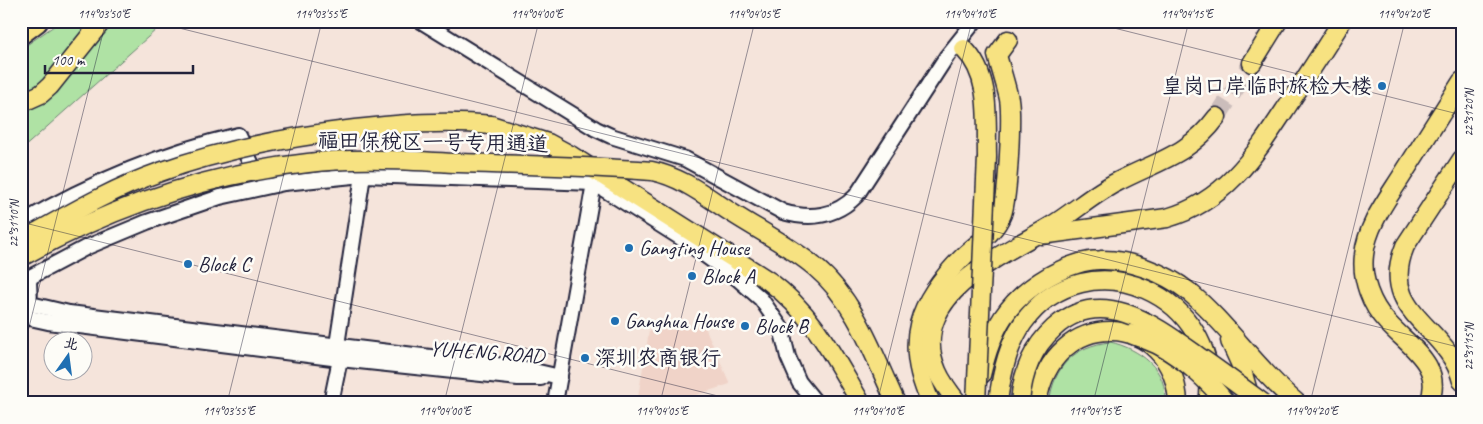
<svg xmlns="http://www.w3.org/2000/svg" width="1483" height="424" viewBox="0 0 1483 424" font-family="Caveat,'LXGW WenKai TC',sans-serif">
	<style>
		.built { fill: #f0d3c8 }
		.green { fill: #afe2a4; stroke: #688270 }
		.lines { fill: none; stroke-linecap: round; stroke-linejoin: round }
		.major-tunnel { stroke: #cbbdbb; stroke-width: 18; stroke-dasharray: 18 9; stroke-linecap: butt }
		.minor-casing { stroke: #22223b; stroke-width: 18 }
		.major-casing { stroke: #22223b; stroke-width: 21 }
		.highway-casing { stroke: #22223b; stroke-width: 25 }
		.minor { stroke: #fdfcf7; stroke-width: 14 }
		.major { stroke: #f7e281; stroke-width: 18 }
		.highway { stroke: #f7e281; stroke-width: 21 }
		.major-bridge-casing { stroke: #22223b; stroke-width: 21; stroke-linecap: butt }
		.major-bridge { stroke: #f7e281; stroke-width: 18 }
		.ticks { fill: none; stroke: #22223b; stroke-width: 1; stroke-opacity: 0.45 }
		.poi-dot { fill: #1f6fb2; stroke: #fdfcf7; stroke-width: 2 }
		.labels { text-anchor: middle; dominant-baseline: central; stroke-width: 5; stroke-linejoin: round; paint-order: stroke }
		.poi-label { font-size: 21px; fill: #22223b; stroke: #fdfcf7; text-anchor: start }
		.street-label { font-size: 21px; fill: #22223b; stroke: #fdfcf7 }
		.neatline { fill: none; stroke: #22223b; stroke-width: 2 }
		.ticks-label { font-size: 12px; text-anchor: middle; fill: #22223b }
	</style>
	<rect width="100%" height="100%" fill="#f5e4db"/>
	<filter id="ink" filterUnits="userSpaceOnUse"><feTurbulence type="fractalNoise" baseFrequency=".02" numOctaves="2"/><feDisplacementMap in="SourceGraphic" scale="10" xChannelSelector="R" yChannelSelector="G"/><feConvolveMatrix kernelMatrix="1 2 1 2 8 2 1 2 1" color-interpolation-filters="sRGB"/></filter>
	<g filter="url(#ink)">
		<!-- built -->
		<polygon class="built" points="705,327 730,384 672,403 637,403 649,331"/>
		<!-- green -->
		<g class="green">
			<polygon points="61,21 166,21 21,150 21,49"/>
			<path d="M 1110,342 C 1138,348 1170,370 1164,403 L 1049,403 C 1054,366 1074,346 1110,342 Z"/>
		</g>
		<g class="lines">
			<!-- major-tunnel -->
			<polyline class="major-tunnel" points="1217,117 1252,63"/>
			<defs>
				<g id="minor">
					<path d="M 421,21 L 596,129 L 611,136 L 685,159 L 783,212 C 811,220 835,217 856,196 L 947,56 L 975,21"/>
					<path d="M 21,223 C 90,183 161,153 238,135 L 254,169 L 262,177"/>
					<polyline points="22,302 69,313 521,368 560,377"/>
					<polyline points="30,305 29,281 32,276 87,247 147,222 220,197 284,183 363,175 594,183 681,238 738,279 761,299 781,328 788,357 799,382 816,403"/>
					<polyline points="21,316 48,322 340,359 518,378 541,378"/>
					<polyline points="337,345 363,175"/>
					<polyline points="331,403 340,359"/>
					<polyline points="555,403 594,183"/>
				</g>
				<g id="major">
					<path d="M 964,49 C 992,77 986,120 987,157"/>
					<polyline points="1252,63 1278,21"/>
					<polyline points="21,103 41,94 50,86 102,21"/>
					<path d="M 491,125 L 548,143 L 572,156 L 769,281 C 814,315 833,356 861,403"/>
					<path d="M 1462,159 L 1405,246 C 1377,314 1448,325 1462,381"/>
					<path d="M 1041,235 L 1167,218 C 1225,202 1255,155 1286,108 C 1305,79 1324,50 1342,21"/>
					<polyline points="1230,341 1240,363 1251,402"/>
					<path d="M 981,375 C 992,328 1006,301 1049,276 C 1064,268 1083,260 1100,260 C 1129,259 1165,273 1188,291 C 1228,324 1257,370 1297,403"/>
					<path d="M 931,403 C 902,341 918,301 964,256 C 978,243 995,232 1002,214 C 1008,198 1012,117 1009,99 C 1006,85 1001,70 997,55 L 1008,40"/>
					<path d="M 958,403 C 950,393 942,383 937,371 C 905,297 1001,256 1051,226 C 1074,212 1093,194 1117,182 C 1157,161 1189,155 1217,117"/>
					<path d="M 998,403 C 1001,376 1007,346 1023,323 C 1087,234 1225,296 1208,403"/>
					<path d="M 1037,403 C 1052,304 1174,310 1178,403"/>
					<path d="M 1429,403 C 1445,365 1407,345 1387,322 C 1371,305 1361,279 1364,255 C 1367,224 1389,197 1405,171 C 1424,141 1443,111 1462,81"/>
				</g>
				<polyline id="highway" points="21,33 37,21"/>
			</defs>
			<!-- minor casing -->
			<use href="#minor" class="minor-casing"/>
			<!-- major casing -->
			<use href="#major" class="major-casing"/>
			<!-- highway casing -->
			<use href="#highway" class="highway-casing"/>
			<!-- minor -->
			<use href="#minor" class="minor"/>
			<!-- major -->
			<use href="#major" class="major"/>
			<!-- highway -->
			<use href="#highway" class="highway"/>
			<defs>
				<g id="major-bridge">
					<path d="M 21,241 C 66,216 111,189 160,172 C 223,149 289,137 355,129 C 401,124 445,120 491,125"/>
					<path d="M 21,257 C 110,208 207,174 308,163 C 358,157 409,161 459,163 C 523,165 588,166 652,171 C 682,177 707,197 732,213 C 760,231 790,246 815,267 C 856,301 874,356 896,403"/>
					<path d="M 1131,334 C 1140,338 1151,341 1160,346 C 1184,359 1209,381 1226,403"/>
					<polyline points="976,403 987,157"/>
					<path d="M 1020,403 C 1022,374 1033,347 1054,328 C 1102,284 1156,326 1198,356 C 1220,371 1241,387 1263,403"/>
				</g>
			</defs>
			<!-- major-bridge casing -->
			<use href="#major-bridge" class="major-bridge-casing"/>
			<!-- major-bridge -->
			<use href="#major-bridge" class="major-bridge"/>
		</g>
	</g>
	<!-- ticks -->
	<path class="ticks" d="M 151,21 L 1462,348M 1086,21 L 1462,115M 21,222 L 746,403M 21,359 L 106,21M 227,403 L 322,21M 444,403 L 539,21M 660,403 L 755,21M 877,403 L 972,21M 1093,403 L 1189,21M 1310,403 L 1405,21"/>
	<!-- markers -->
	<g class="poi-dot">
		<circle cx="1382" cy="86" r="5"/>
		<circle cx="629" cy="248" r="5"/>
		<circle cx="188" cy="264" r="5"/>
		<circle cx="692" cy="276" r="5"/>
		<circle cx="615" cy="321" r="5"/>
		<circle cx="745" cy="326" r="5"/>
		<circle cx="585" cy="358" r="5"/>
	</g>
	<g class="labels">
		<!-- poi labels -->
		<g class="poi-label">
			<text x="1372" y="86" text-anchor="end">皇岗口岸临时旅检大楼</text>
			<text x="639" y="248">Gangting House</text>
			<text x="198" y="264">Block C</text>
			<text x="702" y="276">Block A</text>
			<text x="625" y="321">Ganghua House</text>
			<text x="755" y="326">Block B</text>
			<text x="595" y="358">深圳农商银行</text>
		</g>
		<!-- street labels -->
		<g class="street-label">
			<text transform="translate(433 142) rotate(1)">福田保税区一号专用通道</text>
			<text transform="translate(487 352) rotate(4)">YUHENG ROAD</text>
		</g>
	</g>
	<!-- margin -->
	<rect width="1483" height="424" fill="none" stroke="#fdfcf7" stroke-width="55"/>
	<!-- north arrow -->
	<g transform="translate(68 356) rotate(14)"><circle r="24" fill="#fdfcf7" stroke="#a5a5ac"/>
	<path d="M0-4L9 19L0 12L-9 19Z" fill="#1f6fb2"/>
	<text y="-8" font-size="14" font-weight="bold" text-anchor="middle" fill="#22223b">北</text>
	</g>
	<!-- scale -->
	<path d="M45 65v8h148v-8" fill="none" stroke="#22223b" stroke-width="2.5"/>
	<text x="52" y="65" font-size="15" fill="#22223b" stroke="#fdfcf7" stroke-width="4" paint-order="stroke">100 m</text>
	<rect x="28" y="28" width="1428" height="368" class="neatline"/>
	<g class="ticks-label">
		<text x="104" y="18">114°03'50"E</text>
		<text x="321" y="18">114°03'55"E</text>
		<text x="537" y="18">114°04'00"E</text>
		<text x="754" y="18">114°04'05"E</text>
		<text x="970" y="18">114°04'10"E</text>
		<text x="1187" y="18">114°04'15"E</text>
		<text x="1404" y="18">114°04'20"E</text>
		<text transform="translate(1469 113) rotate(-90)" y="4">22°31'20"N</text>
		<text transform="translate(14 224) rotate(-90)" y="4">22°31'10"N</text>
		<text transform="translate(1469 347) rotate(-90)" y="4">22°31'15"N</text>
		<text x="229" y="415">114°03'55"E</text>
		<text x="445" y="415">114°04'00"E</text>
		<text x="662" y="415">114°04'05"E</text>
		<text x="878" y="415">114°04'10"E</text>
		<text x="1095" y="415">114°04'15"E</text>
		<text x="1312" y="415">114°04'20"E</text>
	</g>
</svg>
